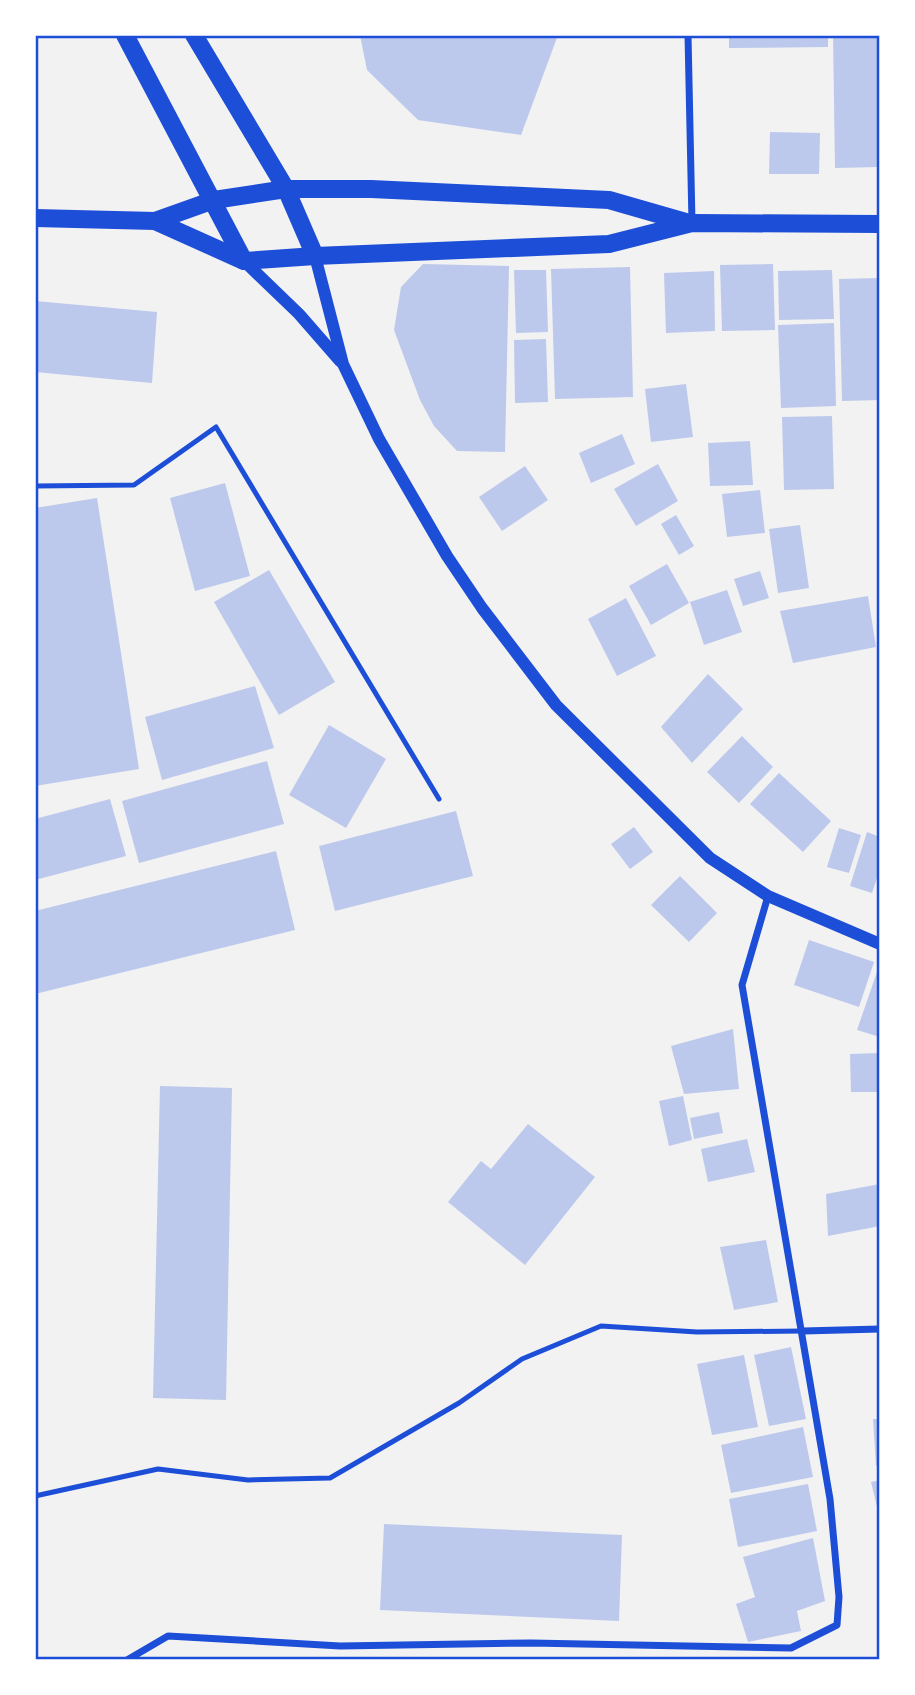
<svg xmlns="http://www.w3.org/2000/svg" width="915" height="1695" viewBox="0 0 915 1695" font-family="Figtree,sans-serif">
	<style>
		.building { fill: #bdc9ec }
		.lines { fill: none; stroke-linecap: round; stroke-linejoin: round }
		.service { stroke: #1d4ed8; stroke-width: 5 }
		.minor { stroke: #1d4ed8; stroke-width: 7 }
		.tertiary { stroke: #1d4ed8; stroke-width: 12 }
		.primary { stroke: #1d4ed8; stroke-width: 18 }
		.neatline { fill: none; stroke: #1d4ed8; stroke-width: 2.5 }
	</style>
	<rect width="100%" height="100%" fill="#f2f2f2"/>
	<!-- building -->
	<g class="building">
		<polygon points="360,35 558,35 521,135 418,120 367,70"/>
		<polygon points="729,35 828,35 828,47 729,48"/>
		<polygon points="833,35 880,35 880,167 835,168"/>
		<polygon points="770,132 820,133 819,174 769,174"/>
		<polygon points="423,264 509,266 505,452 457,451 434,426 420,400 394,330 401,287"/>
		<polygon points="773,264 775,330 722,331 720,265"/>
		<polygon points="630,267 633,397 555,399 551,269"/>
		<polygon points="514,270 546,270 548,332 516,333"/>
		<polygon points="832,270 834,319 779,320 778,271"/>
		<polygon points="714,271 715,331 666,333 664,273"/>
		<polygon points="880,278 880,400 842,401 839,279"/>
		<polygon points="35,301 157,312 152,383 35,372"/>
		<polygon points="834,323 836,406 781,408 778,325"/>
		<polygon points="546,339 548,402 515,403 514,340"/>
		<polygon points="686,384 693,437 651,442 645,389"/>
		<polygon points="832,416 834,489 784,490 782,417"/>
		<polygon points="622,434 635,464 591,483 579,453"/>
		<polygon points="750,441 753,485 710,486 708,443"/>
		<polygon points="658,464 678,501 636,526 614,489"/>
		<polygon points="525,466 548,500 502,531 479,497"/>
		<polygon points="225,483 250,576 195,591 170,498"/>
		<polygon points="760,490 765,533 727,537 722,494"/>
		<polygon points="97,498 139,769 35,786 35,508"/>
		<polygon points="676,515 694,546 679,555 661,524"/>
		<polygon points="800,525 809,588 778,593 769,529"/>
		<polygon points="667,564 689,603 651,625 629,586"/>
		<polygon points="269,570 335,682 279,715 214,602"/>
		<polygon points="760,571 769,598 743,606 734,579"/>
		<polygon points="727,590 742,632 704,645 690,602"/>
		<polygon points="868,596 876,647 793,663 780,611"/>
		<polygon points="626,598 656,656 617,676 588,619"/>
		<polygon points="708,674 743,709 692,763 661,727"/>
		<polygon points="255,686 274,748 162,780 145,717"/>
		<polygon points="329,725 386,759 346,828 289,795"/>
		<polygon points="742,736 773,767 739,803 707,772"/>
		<polygon points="267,761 284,824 139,863 122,801"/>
		<polygon points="779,773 831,821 803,852 750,804"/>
		<polygon points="110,799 126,856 35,880 35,819"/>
		<polygon points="456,811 473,876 335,911 319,846"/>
		<polygon points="634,827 653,852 630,869 611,844"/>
		<polygon points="839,828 861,835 849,873 827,867"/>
		<polygon points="867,832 880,837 880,869 872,893 850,886"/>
		<polygon points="276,851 295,930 35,994 35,911"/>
		<polygon points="680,876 717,913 689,942 651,905"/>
		<polygon points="809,940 874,962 859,1007 794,985"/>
		<polygon points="878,969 880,970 880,1037 857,1030"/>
		<polygon points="733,1029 739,1089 684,1094 671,1046"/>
		<polygon points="880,1053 880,1092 851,1092 850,1054"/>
		<polygon points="160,1086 232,1088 226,1400 153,1398"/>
		<polygon points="683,1096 692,1140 669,1146 659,1101"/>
		<polygon points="719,1112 723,1133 694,1139 690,1118"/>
		<polygon points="528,1124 595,1177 525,1265 448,1202 481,1161 491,1169"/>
		<polygon points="747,1139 755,1172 708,1182 701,1149"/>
		<polygon points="880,1184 880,1226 828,1236 826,1194"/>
		<polygon points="766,1240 778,1302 734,1310 720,1247"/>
		<polygon points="791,1347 806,1419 769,1426 754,1355"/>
		<polygon points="744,1355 758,1427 712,1435 697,1364"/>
		<polygon points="873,1419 880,1419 880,1466 876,1466"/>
		<polygon points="803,1427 813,1477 731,1493 721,1445"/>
		<polygon points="880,1480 880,1515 879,1515 871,1482"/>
		<polygon points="808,1484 817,1531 738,1547 729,1499"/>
		<polygon points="384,1524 622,1535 619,1621 380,1610"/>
		<polygon points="813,1538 825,1601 797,1611 801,1631 748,1642 736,1604 755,1597 743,1557"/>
	</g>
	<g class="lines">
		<!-- service -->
		<g class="service">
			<polyline points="35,486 134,485 216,427 439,799"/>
			<polyline points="35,1496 158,1469 248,1480 330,1478 459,1403 522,1359 601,1326 697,1332 803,1331"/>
		</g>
		<!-- minor -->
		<g class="minor">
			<polyline points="688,35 692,223"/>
			<polyline points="803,1331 880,1329"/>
			<polyline points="127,1660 168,1636 340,1646 531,1643 791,1648 837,1625 839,1597 830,1499 742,985 768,896"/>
		</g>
		<!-- tertiary -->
		<g class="tertiary">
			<polyline points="315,256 343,364 379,439 447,556 482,608 556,705 710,858 768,896 880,944"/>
			<polyline points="244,261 299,314 340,361"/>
		</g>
		<!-- primary -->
		<g class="primary">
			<polyline points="125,35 244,261"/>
			<polyline points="194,35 286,189 315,256"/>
			<polyline points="35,218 155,221 214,200 286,189 371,189 609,200 689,223"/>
			<polyline points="155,221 244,261 315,256 609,244 692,223 880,224"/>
		</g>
	</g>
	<!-- border -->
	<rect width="915" height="1695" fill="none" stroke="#ffffff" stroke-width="74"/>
	<rect x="37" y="37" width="841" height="1621" class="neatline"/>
</svg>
